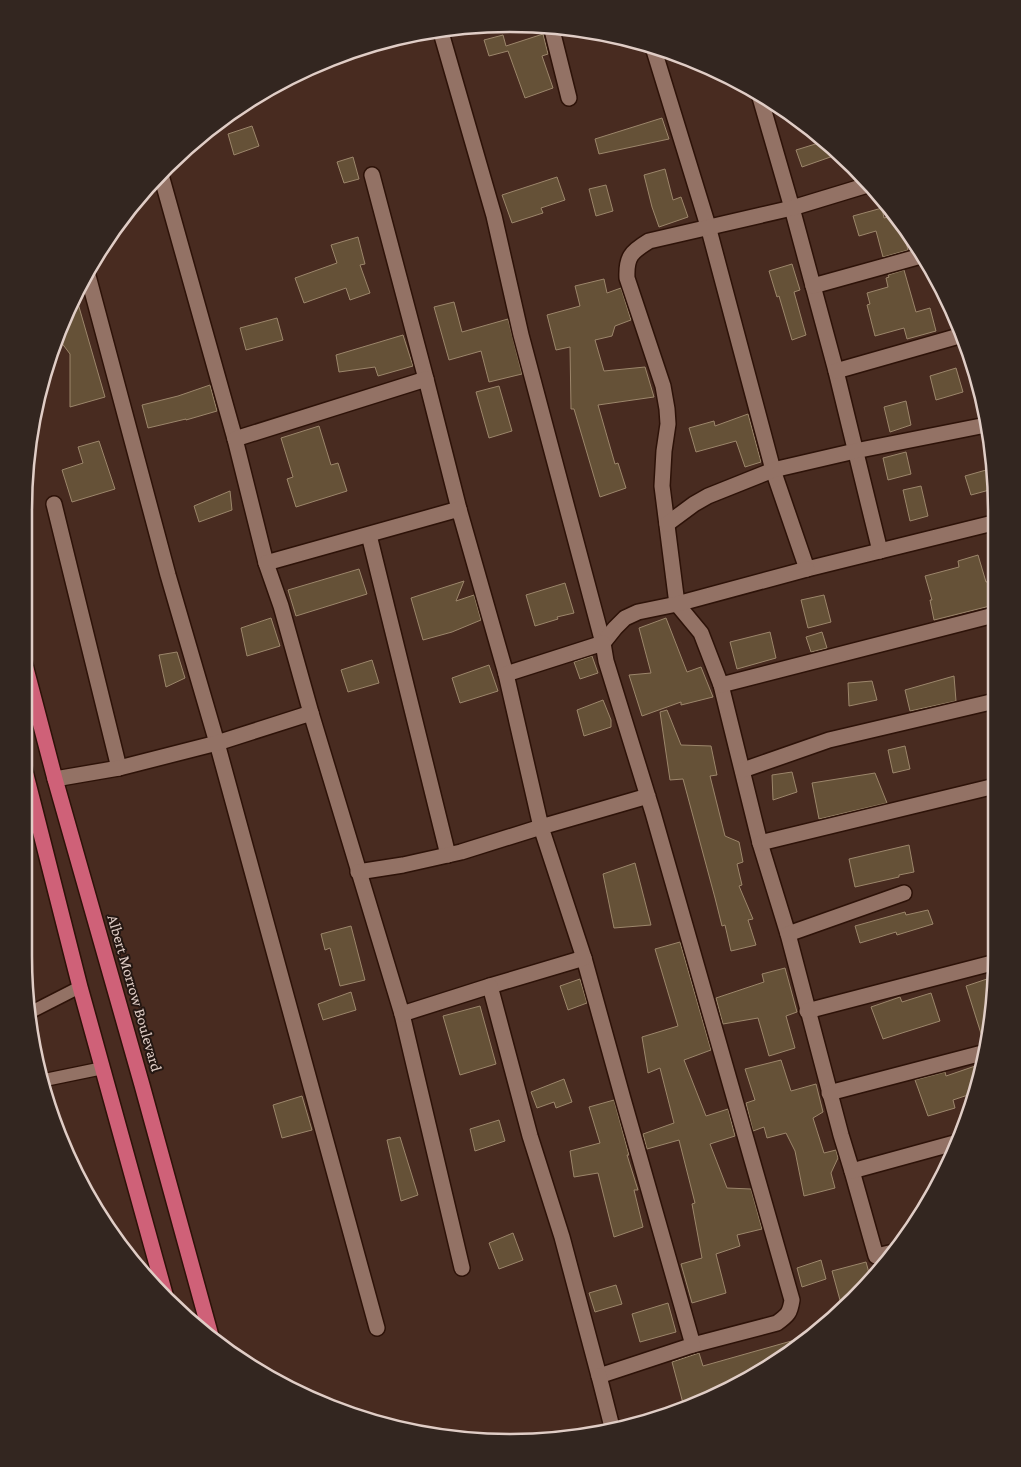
<svg xmlns="http://www.w3.org/2000/svg" width="1021" height="1467" viewBox="0 0 1021 1467" font-family="'Crimson Pro',serif">
	<style>
		.building { fill: #655137; stroke: #9c866b }
		.lines { fill: none; stroke-linecap: round; stroke-linejoin: round }
		.lane-casing { stroke: #2d1208; stroke-width: 15 }
		.street-casing { stroke: #2d1208; stroke-width: 18 }
		.highway-casing { stroke: #2d1208; stroke-width: 18 }
		.lane { stroke: #937265; stroke-width: 12 }
		.street { stroke: #937265; stroke-width: 15 }
		.highway { stroke: #cf6178; stroke-width: 15 }
		.labels { text-anchor: middle; dominant-baseline: central; stroke-width: 4; stroke-linejoin: round; paint-order: stroke }
		.street-label { font-size: 16px; fill: #e0cdc6; stroke: #241712 }
		.rim { fill: none; stroke: #e0cdc6; stroke-width: 2.5 }
	</style>
	<rect width="100%" height="100%" fill="#482b20"/>
	<!-- building -->
	<g class="building">
		<polygon points="543,34 548,54 542,56 553,88 525,98 508,51 489,56 484,40 503,35 506,46"/>
		<polygon points="662,118 669,139 599,154 595,139"/>
		<polygon points="252,126 259,146 234,155 228,134"/>
		<polygon points="822,142 826,142 839,154 802,167 796,150"/>
		<polygon points="353,157 359,179 344,183 337,162"/>
		<polygon points="665,169 673,200 681,197 688,217 659,227 652,207 644,175"/>
		<polygon points="557,177 565,200 541,208 543,213 512,223 502,195"/>
		<polygon points="606,185 613,211 596,216 589,189"/>
		<polygon points="882,208 884,218 894,215 902,227 908,250 883,257 876,231 859,236 853,216"/>
		<polygon points="358,237 365,264 360,265 370,293 350,300 346,288 304,303 295,278 337,263 331,245"/>
		<polygon points="792,264 800,290 794,292 806,335 792,340 779,296 777,297 769,271"/>
		<polygon points="904,270 916,312 930,308 936,331 907,339 904,328 875,336 867,305 870,304 867,293 888,287 886,278 889,277 888,275"/>
		<polygon points="604,279 607,293 621,288 631,320 615,326 612,336 595,340 604,371 645,367 654,397 598,405 615,464 618,463 626,488 600,497 574,409 571,409 570,347 556,350 547,315 580,306 575,286"/>
		<polygon points="77,300 105,397 70,407 70,354 61,342"/>
		<polygon points="454,302 462,332 508,319 522,374 489,382 481,351 449,360 434,307"/>
		<polygon points="277,318 283,340 246,350 240,328"/>
		<polygon points="403,335 413,366 378,376 375,367 339,372 336,355"/>
		<polygon points="956,368 963,392 936,400 930,376"/>
		<polygon points="210,385 217,411 186,420 186,419 148,428 142,405 178,396"/>
		<polygon points="499,386 512,431 489,438 476,392"/>
		<polygon points="906,401 911,425 890,432 884,407"/>
		<polygon points="748,414 761,462 745,467 736,441 696,452 689,428 714,421 715,426"/>
		<polygon points="319,426 331,465 338,463 347,491 296,507 287,479 293,477 281,438"/>
		<polygon points="99,441 115,489 72,502 62,470 83,463 78,447"/>
		<polygon points="906,452 911,474 888,480 883,458"/>
		<polygon points="993,468 993,489 971,495 965,476"/>
		<polygon points="921,486 928,516 910,521 903,490"/>
		<polygon points="230,491 232,510 199,522 194,506"/>
		<polygon points="978,555 986,582 994,580 994,605 934,620 930,600 932,600 925,576 959,567 958,561"/>
		<polygon points="359,569 367,594 296,616 288,590"/>
		<polygon points="464,581 456,601 474,595 481,620 452,632 423,640 411,598"/>
		<polygon points="565,583 574,613 557,617 558,619 535,626 526,595"/>
		<polygon points="824,595 831,622 808,628 801,600"/>
		<polygon points="271,618 280,646 247,656 241,628"/>
		<polygon points="666,618 687,672 701,667 713,697 681,705 681,702 642,716 629,675 651,673 639,628"/>
		<polygon points="770,632 776,658 737,669 730,642"/>
		<polygon points="822,632 827,648 811,652 806,637"/>
		<polygon points="177,652 185,678 166,687 159,655"/>
		<polygon points="592,656 598,673 580,679 574,662"/>
		<polygon points="372,660 379,683 348,692 341,670"/>
		<polygon points="489,665 498,691 460,703 452,678"/>
		<polygon points="954,676 956,701 910,711 905,690"/>
		<polygon points="872,681 877,700 849,706 848,683"/>
		<polygon points="603,700 611,720 611,727 584,736 577,710"/>
		<polygon points="667,710 681,745 711,746 717,775 710,776 725,836 739,842 743,862 737,864 742,885 739,886 753,919 748,920 756,945 731,951 725,925 722,926 715,898 683,779 670,780 660,712"/>
		<polygon points="905,746 910,769 893,773 888,750"/>
		<polygon points="792,772 797,792 773,800 772,775"/>
		<polygon points="875,773 887,803 819,819 812,783"/>
		<polygon points="909,845 914,872 899,875 899,877 855,887 849,859"/>
		<polygon points="635,863 651,925 614,928 603,874"/>
		<polygon points="928,910 933,924 897,935 896,932 860,943 855,926 905,912 906,915"/>
		<polygon points="351,926 365,980 340,986 330,948 325,950 321,934"/>
		<polygon points="680,942 711,1050 684,1060 706,1116 728,1109 735,1136 710,1144 727,1188 751,1189 762,1229 737,1235 740,1246 716,1254 726,1293 692,1303 681,1264 702,1258 692,1204 695,1203 679,1140 647,1149 643,1134 674,1123 660,1068 648,1073 642,1037 678,1026 655,949"/>
		<polygon points="785,968 797,1012 786,1016 795,1048 769,1056 758,1018 723,1024 716,998 764,982 762,974"/>
		<polygon points="993,977 996,988 987,1043 984,1043 966,986"/>
		<polygon points="580,979 587,1003 568,1010 560,986"/>
		<polygon points="351,992 356,1010 323,1020 318,1004"/>
		<polygon points="931,993 940,1021 883,1039 871,1007 900,997 902,1002"/>
		<polygon points="480,1006 496,1064 460,1075 443,1016"/>
		<polygon points="781,1060 791,1091 816,1084 823,1112 813,1118 824,1153 836,1150 838,1158 831,1173 835,1188 804,1196 795,1151 786,1133 767,1138 764,1127 753,1131 746,1103 755,1100 745,1069"/>
		<polygon points="984,1063 981,1082 977,1092 953,1100 955,1108 928,1116 915,1080 945,1072 946,1076"/>
		<polygon points="564,1079 572,1102 556,1108 554,1102 537,1108 531,1092"/>
		<polygon points="302,1096 312,1130 282,1138 273,1105"/>
		<polygon points="614,1100 629,1155 627,1155 638,1190 634,1190 643,1227 614,1237 598,1173 574,1177 570,1151 600,1143 589,1107"/>
		<polygon points="499,1120 505,1141 475,1151 470,1129"/>
		<polygon points="400,1137 418,1195 401,1201 387,1140"/>
		<polygon points="513,1233 523,1260 499,1269 489,1243"/>
		<polygon points="821,1260 826,1279 802,1287 797,1268"/>
		<polygon points="866,1262 871,1280 843,1311 832,1271"/>
		<polygon points="616,1285 622,1304 595,1312 589,1293"/>
		<polygon points="668,1303 676,1332 640,1342 632,1314"/>
		<polygon points="802,1338 804,1341 726,1393 684,1407 672,1362 699,1353 703,1366"/>
	</g>
	<g class="lines">
		<defs>
			<g id="lane">
				<polyline points="31,1012 80,987"/>
				<polyline points="40,1081 103,1068"/>
			</g>
			<g id="street">
				<polyline points="551,26 569,98"/>
				<polyline points="440,29 494,216 521,335 603,643"/>
				<polyline points="653,47 708,226 773,470 807,569 993,523"/>
				<polyline points="759,94 792,208 836,371 880,551"/>
				<polyline points="161,175 235,439"/>
				<polyline points="372,175 426,379"/>
				<path d="M 871,184 L 792,208 L 649,241 C 631,252 626,257 627,278 L 663,386 L 667,409 L 668,424 L 664,451 L 662,486 L 677,604 L 701,633 L 721,685 L 760,843 L 788,934 L 841,1135 L 852,1171 L 876,1256 L 898,1251"/>
				<polyline points="87,272 168,575 217,743 377,1328"/>
				<polyline points="813,286 921,256"/>
				<polyline points="836,371 959,336"/>
				<polyline points="54,504 119,768"/>
				<polyline points="667,524 694,504 708,496 773,470 855,451 986,425"/>
				<polyline points="369,535 448,855"/>
				<polyline points="266,563 235,439 426,379 459,509"/>
				<polyline points="603,643 615,628 625,618 638,612 677,604 807,569"/>
				<polyline points="721,685 994,615"/>
				<polyline points="311,713 281,606 266,563 459,509 506,674"/>
				<polyline points="743,770 829,740 995,701"/>
				<polyline points="55,779 119,768 217,743 311,713 402,1014 462,1268"/>
				<polyline points="760,843 995,786"/>
				<path d="M 358,872 L 403,865 L 461,852 L 541,827 L 584,958 L 623,1099 L 693,1345 L 777,1323 C 788,1315 790,1313 792,1300 L 653,813 L 606,661 L 603,643 L 506,674 L 541,827 L 648,796"/>
				<polyline points="788,934 904,893"/>
				<polyline points="490,986 584,958"/>
				<polyline points="807,1011 996,962"/>
				<polyline points="402,1014 490,986 530,1136 562,1237 599,1376 693,1345"/>
				<polyline points="829,1093 986,1052"/>
				<polyline points="852,1171 958,1142"/>
				<polyline points="599,1376 613,1431"/>
			</g>
			<g id="highway">
				<polyline points="24,661 55,779 142,1085 211,1336"/>
				<polyline points="24,767 80,987 165,1294"/>
			</g>
		</defs>
		<!-- lane casing -->
		<use href="#lane" class="lane-casing"/>
		<!-- street casing -->
		<use href="#street" class="street-casing"/>
		<!-- highway casing -->
		<use href="#highway" class="highway-casing"/>
		<!-- lane -->
		<use href="#lane" class="lane"/>
		<!-- street -->
		<use href="#street" class="street"/>
		<!-- highway -->
		<use href="#highway" class="highway"/>
	</g>
	<g class="labels">
		<!-- street labels -->
		<g class="street-label">
			<text transform="translate(135 993) rotate(74)">Albert Morrow Boulevard</text>
		</g>
	</g>
	<!-- crop -->
	<path d="M0 0H1021V1467H0ZM510 32H510A478 478 0 0 1 988 510V956A478 478 0 0 1 510 1434H510A478 478 0 0 1 32 956V510A478 478 0 0 1 510 32Z" fill="#332620" fill-rule="evenodd"/>
	<path class="rim" d="M510 32H510A478 478 0 0 1 988 510V956A478 478 0 0 1 510 1434H510A478 478 0 0 1 32 956V510A478 478 0 0 1 510 32Z"/>
</svg>
